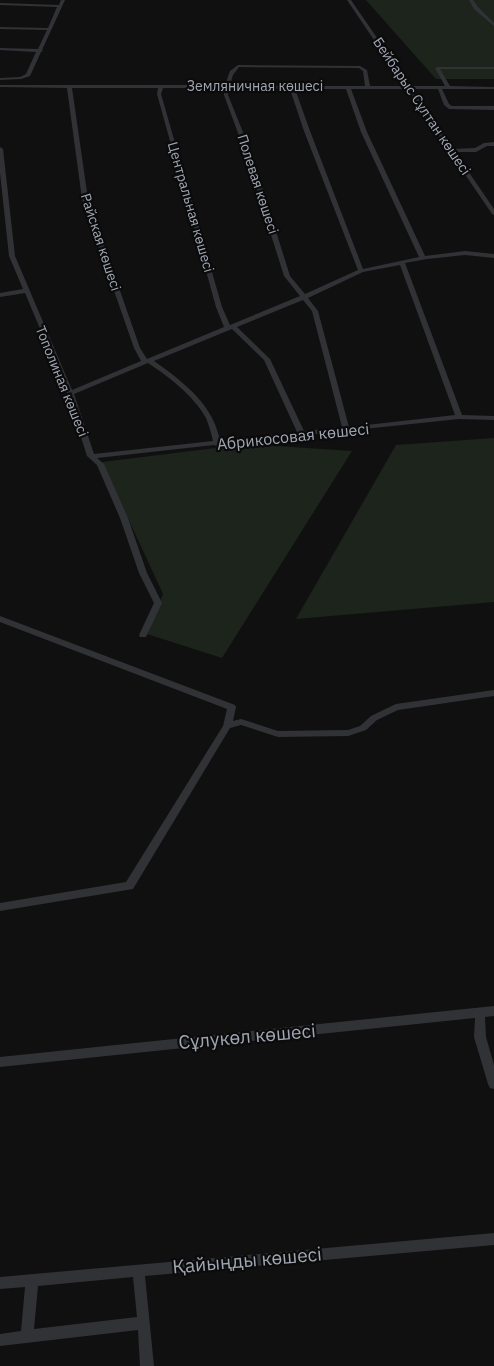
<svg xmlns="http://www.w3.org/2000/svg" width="494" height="1366" viewBox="0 0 494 1366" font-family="'IBM Plex Sans',sans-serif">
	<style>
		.green { fill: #1c241c }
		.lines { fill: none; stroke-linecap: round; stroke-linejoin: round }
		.minor { fill: #313236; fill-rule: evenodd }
		.labels { text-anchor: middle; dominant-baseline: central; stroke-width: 4.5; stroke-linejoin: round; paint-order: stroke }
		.far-street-label { font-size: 14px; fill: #a0a7b3; stroke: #0b0b0c }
		.street-label { font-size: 16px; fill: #a0a7b3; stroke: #0b0b0c }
		.near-street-label { font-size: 19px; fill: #a0a7b3; stroke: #0b0b0c }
	</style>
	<rect width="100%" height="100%" fill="#101011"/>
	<!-- green -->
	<g class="green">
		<polygon points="366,0 494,0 494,79 436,79"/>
		<polygon points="494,438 494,602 296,619 396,445"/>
		<polygon points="248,444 352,451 222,658 147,634 163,594 102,462"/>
	</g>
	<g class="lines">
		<!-- minor -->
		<g class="minor">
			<polygon points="61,0 65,0 42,50 43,51 41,52 30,76 21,79 0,80 0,78 20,77 26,74 36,52 0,50 0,48 38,49 47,30 0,29 0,27 48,28 57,7 0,5 0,3 59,5"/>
			<path d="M 347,0 L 351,0 L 410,86 L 445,86 L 435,68 L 437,67 L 494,67 L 494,69 L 440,69 L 450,86 L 494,87 L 494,89 L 442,89 L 449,104 L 452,106 L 494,106 L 494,110 L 449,109 L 444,105 L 438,89 L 412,89 L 453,149 L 475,148 L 484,143 L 494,142 L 494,146 L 487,146 L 476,152 L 455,152 L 494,209 L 494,215 L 492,214 L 407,89 L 351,89 L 367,132 L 425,256 L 465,251 L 494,254 L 494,258 L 465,255 L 427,259 L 405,263 L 462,415 L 494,416 L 494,420 L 459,419 L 220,444 L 217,446 L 214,445 L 97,458 L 104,464 L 128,518 L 147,573 L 162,603 L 146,637 L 140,637 L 139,635 L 154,603 L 139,573 L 120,518 L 97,465 L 87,456 L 67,393 L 25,293 L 0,297 L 0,293 L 23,289 L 9,256 L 0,173 L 0,147 L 3,149 L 15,256 L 72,390 L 141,361 L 134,348 L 82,199 L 67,88 L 0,87 L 0,85 L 225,85 L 230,71 L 238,65 L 360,66 L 367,70 L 370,86 L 405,86 ZM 239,67 L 359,68 L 363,71 L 365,86 L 294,86 L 292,85 L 290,86 L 230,85 L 233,75 ZM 72,88 L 158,88 L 157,94 L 216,307 L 224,327 L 147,359 L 140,348 L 88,199 ZM 163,88 L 224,88 L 224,95 L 245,152 L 284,276 L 300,296 L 230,325 L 222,307 L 161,94 ZM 229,88 L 290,89 L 304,131 L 358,270 L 305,294 L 290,276 L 251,152 L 228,95 ZM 295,89 L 346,89 L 361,132 L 419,257 L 363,269 L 310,131 ZM 400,265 L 455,415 L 349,427 L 318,311 L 308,298 L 363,272 ZM 303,300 L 312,311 L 342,427 L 304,431 L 270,359 L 237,327 ZM 232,329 L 264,360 L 297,432 L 220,440 C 218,433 216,425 212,418 C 200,394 175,376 154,361 ZM 148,363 C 169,377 193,395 206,418 C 209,425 211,433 213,441 L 94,454 L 74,394 Z"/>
			<polygon points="469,0 473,0 478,7 494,23 494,26 474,9"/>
			<polygon points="0,616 235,705 236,707 233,721 241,719 278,731 348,730 360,726 371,716 396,704 494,690 494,696 398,710 377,720 366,730 348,736 278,737 241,725 230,728 133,889 0,911 0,903 126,882 223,726 227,709 0,622"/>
			<polygon points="494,1006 494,1016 485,1017 486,1037 494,1065 494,1089 490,1088 488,1084 474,1037 475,1018 0,1067 0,1057"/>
			<path d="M 494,1233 L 494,1245 L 145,1276 L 154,1366 L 140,1366 L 138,1330 L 0,1346 L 0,1334 L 21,1331 L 25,1287 L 0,1289 L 0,1277 ZM 133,1277 L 137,1317 L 34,1329 L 38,1286 Z"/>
		</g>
	</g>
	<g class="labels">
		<!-- far-street labels -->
		<g class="far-street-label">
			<text x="255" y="86">Земляничная көшесі</text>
			<text transform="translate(422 106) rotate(56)">Бейбарыс Сұлтан көшесі</text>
			<text transform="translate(258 184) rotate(72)">Полевая көшесі</text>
			<text transform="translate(191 207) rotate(74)">Центральная көшесі</text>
			<text transform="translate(101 242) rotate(72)">Райская көшесі</text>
			<text transform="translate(62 381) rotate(68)">Тополиная көшесі</text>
		</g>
		<!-- street labels -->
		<g class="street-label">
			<text transform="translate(293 436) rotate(-6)">Абрикосовая көшесі</text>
		</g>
		<!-- near-street labels -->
		<g class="near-street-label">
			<text transform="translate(247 1036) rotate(-5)">Сұлукөл көшесі</text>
			<text transform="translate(247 1260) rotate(-5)">Қайыңды көшесі</text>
		</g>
	</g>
</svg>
